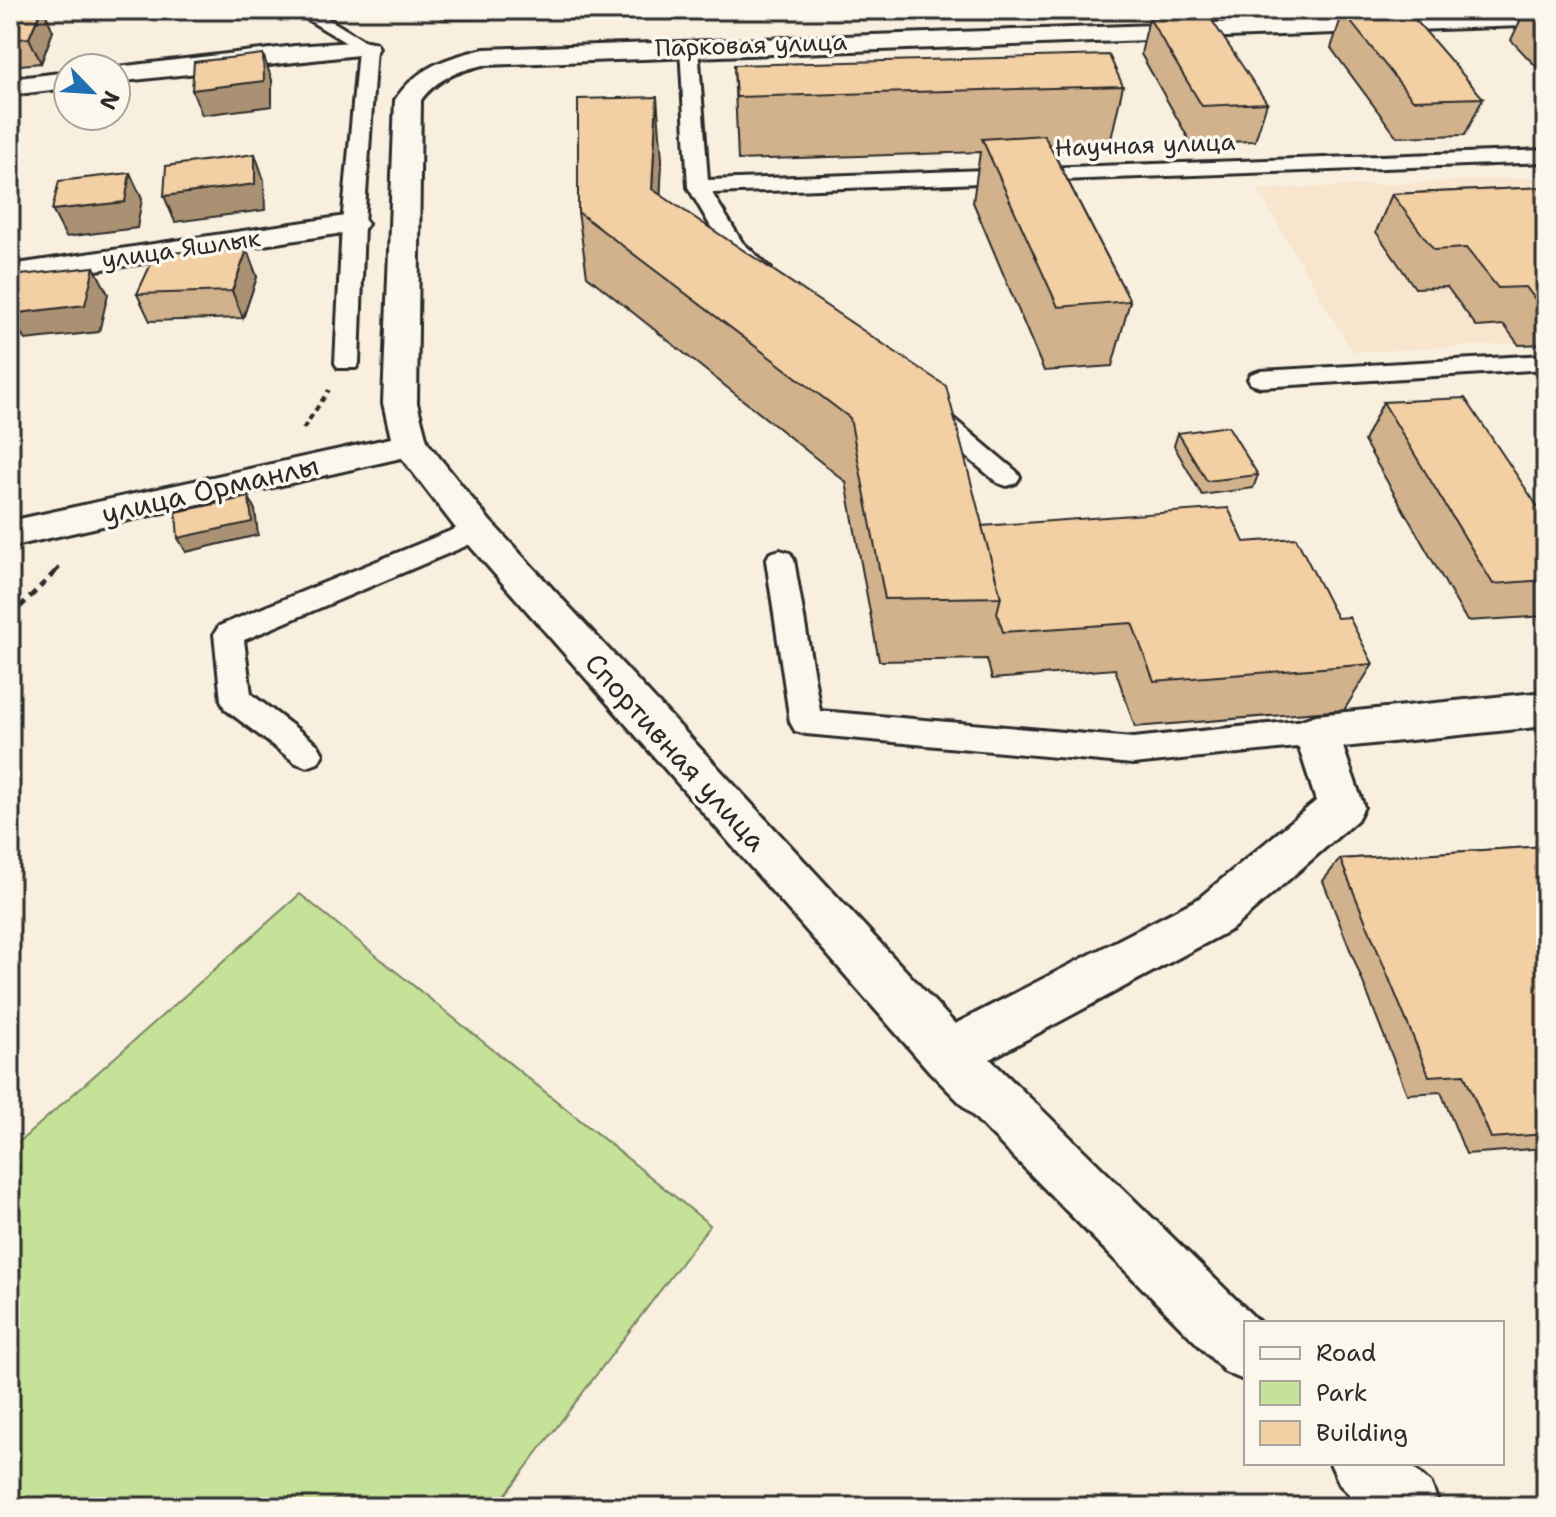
<svg xmlns="http://www.w3.org/2000/svg" width="1556" height="1517" viewBox="0 0 1556 1517" font-family="'Shantell Sans',sans-serif">
	<style>
		.built { fill: #f7e5cd }
		.green { fill: #c6e198; stroke: #788662; stroke-width: 2 }
		.lines { fill: none; stroke-linecap: round; stroke-linejoin: round }
		.service-casing { stroke: #2b2b2b; stroke-width: 6 }
		.minor-casing { stroke: #2b2b2b; stroke-width: 6 }
		.tertiary-casing { stroke: #2b2b2b; stroke-width: 6 }
		.path-far1 { stroke: #2b2b2b; stroke-width: 4; stroke-dasharray: 6 5; stroke-linecap: butt }
		.path { stroke: #2b2b2b; stroke-width: 5; stroke-dasharray: 8 6; stroke-linecap: butt }
		.service { fill: #fbf7ec; fill-rule: evenodd }
		.minor { fill: #fbf7ec; fill-rule: evenodd }
		.tertiary { fill: #fbf7ec; fill-rule: evenodd }
		.wall { fill: #d1b28d; stroke: #2b2b2b; stroke-width: 2 }
		.shaded-wall { fill: #aa9173; stroke: #2b2b2b; stroke-width: 2 }
		.building { fill: #f3cfa4; stroke: #2b2b2b; stroke-width: 2 }
		.labels { text-anchor: middle; dominant-baseline: central; stroke-width: 7; stroke-linejoin: round; paint-order: stroke }
		.far-street-label { font-size: 24px; fill: #2b2b2b; stroke: #fbf7ec }
		.street-label { font-size: 28px; fill: #2b2b2b; stroke: #fbf7ec }
	</style>
	<rect width="100%" height="100%" fill="#f9efde"/>
	<filter id="ink" filterUnits="userSpaceOnUse"><feTurbulence type="fractalNoise" baseFrequency=".0125" numOctaves="2"/><feDisplacementMap in="SourceGraphic" scale="16" xChannelSelector="R" yChannelSelector="G"/><feConvolveMatrix kernelMatrix="1 2 1 2 8 2 1 2 1" color-interpolation-filters="sRGB"/></filter>
	<g filter="url(#ink)">
		<!-- built -->
		<polygon class="built" points="1546,177 1546,342 1353,352 1258,190"/>
		<!-- green -->
		<g class="green">
			<polygon points="425,10 724,10 446,20"/>
			<polygon points="300,894 710,1225 496,1507 10,1507 10,1150"/>
		</g>
		<g class="lines">
			<defs>
				<g id="service">
					<polygon points="292,10 314,10 376,48 364,224 359,363 356,368 338,368 335,363 342,224 358,50"/>
					<polygon points="689,42 698,47 708,180 1546,150 1546,162 712,193 742,242 771,269 760,276 752,274 725,251 688,187 680,47"/>
					<polygon points="1546,355 1546,369 1260,387 1251,384 1248,379 1251,374 1260,371"/>
					<polygon points="927,402 936,404 1016,471 1020,477 1016,483 1007,486 998,483 918,416 914,410 918,404"/>
					<polygon points="477,520 487,523 491,530 487,537 244,640 251,694 318,745 323,754 318,763 307,767 296,763 225,709 221,700 214,634 219,626"/>
					<polygon points="780,550 790,553 794,560 820,711 1133,738 1316,719 1327,723 1332,732 1327,741 1316,745 1133,764 806,734 795,731 790,722 766,560 770,553"/>
				</g>
				<g id="minor">
					<polygon points="367,41 376,43 379,48 376,53 116,82 116,68 109,68 295,46"/>
					<polygon points="68,72 68,88 10,95 10,79"/>
					<polygon points="353,215 363,218 368,224 363,230 10,283 10,265"/>
					<polygon points="410,433 423,437 490,521 955,1024 1198,899 1316,801 1294,732 1301,720 1316,715 1546,692 1546,726 1343,747 1364,807 1357,820 1232,929 990,1059 1260,1323 1246,1323 1246,1381 1225,1372 930,1072 464,539 392,445 397,437"/>
					<polygon points="1330,1463 1408,1463 1431,1484 1440,1507 1362,1507 1340,1485"/>
				</g>
				<path id="tertiary" d="M 1546,11 L 1546,25 L 484,65 C 459,70 436,79 421,100 L 417,403 L 428,445 L 423,453 L 10,547 L 10,521 L 391,438 L 383,403 L 395,100 C 417,67 446,58 484,49 Z"/>
			</defs>
			<!-- service casing -->
			<use href="#service" class="service-casing"/>
			<!-- minor casing -->
			<use href="#minor" class="minor-casing"/>
			<!-- tertiary casing -->
			<use href="#tertiary" class="tertiary-casing"/>
			<!-- path-far1 -->
			<g class="path-far1">
				<polyline points="303,429 329,390"/>
				<polyline points="55,572 60,567"/>
			</g>
			<!-- path -->
			<polyline class="path" points="10,617 57,570"/>
			<!-- service -->
			<use href="#service" class="service"/>
			<!-- minor -->
			<use href="#minor" class="minor"/>
			<!-- tertiary -->
			<use href="#tertiary" class="tertiary"/>
		</g>
		<!-- wall -->
		<g class="wall">
			<polygon points="10,10 53,31 41,63 10,66"/>
			<polygon points="1525,10 1546,10 1546,77 1511,40"/>
			<polygon points="1343,12 1483,98 1465,135 1397,137 1331,48"/>
			<polygon points="1149,18 1267,103 1255,141 1191,143 1141,54"/>
			<polygon points="734,65 1123,86 1109,148 1052,150 1130,301 1112,366 1044,371 973,202 980,152 738,160"/>
			<polygon points="662,159 660,195 982,526 1244,542 1337,618 1373,664 1344,710 1135,727 1115,669 992,679 987,659 879,661 846,482 587,276 578,212"/>
			<polygon points="1546,187 1546,344 1519,345 1504,325 1477,327 1447,287 1415,288 1376,232 1392,194"/>
			<polygon points="247,250 257,277 243,318 150,321 137,294"/>
			<polygon points="1383,402 1546,519 1546,616 1467,621 1364,441"/>
			<polygon points="1178,433 1258,475 1253,488 1202,495 1174,446"/>
			<polygon points="1546,846 1546,1148 1466,1154 1441,1092 1407,1094 1323,881 1340,859"/>
		</g>
		<!-- shaded-wall -->
		<g class="shaded-wall">
			<polygon points="41,10 44,10 53,31 41,63 29,38"/>
			<polygon points="263,54 272,80 272,106 202,115 192,90"/>
			<polygon points="657,97 662,159 658,253 652,189"/>
			<polygon points="255,154 264,180 265,210 175,222 164,196"/>
			<polygon points="130,173 142,199 137,228 66,237 52,210"/>
			<polygon points="247,250 257,277 243,318 232,291"/>
			<polygon points="94,267 108,294 99,332 25,340 10,314"/>
			<polygon points="249,497 255,510 258,535 186,552 178,538"/>
		</g>
		<!-- building -->
		<g class="building">
			<polygon points="10,10 41,10 29,38 10,40"/>
			<polygon points="1407,10 1483,98 1413,100 1343,12"/>
			<polygon points="1534,10 1546,10 1546,23"/>
			<polygon points="1209,16 1267,103 1202,106 1149,18"/>
			<polygon points="263,54 264,81 192,90 194,62"/>
			<polygon points="1109,55 1123,86 736,97 734,65"/>
			<polygon points="657,97 652,189 946,386 1001,597 885,599 850,418 578,212 578,99"/>
			<polygon points="1044,135 1130,301 1058,307 982,139"/>
			<polygon points="255,154 255,184 164,196 166,166"/>
			<polygon points="130,173 125,202 52,210 59,181"/>
			<polygon points="1546,187 1546,306 1541,307 1526,287 1498,288 1466,248 1434,250 1392,194"/>
			<polygon points="247,250 232,291 137,294 156,253"/>
			<polygon points="94,267 85,305 10,314 21,275"/>
			<polygon points="1465,398 1546,519 1546,580 1493,584 1383,402"/>
			<polygon points="1228,426 1258,475 1207,481 1178,433"/>
			<polygon points="249,497 252,522 178,538 176,512"/>
			<polygon points="1228,508 1244,542 1296,538 1337,618 1349,617 1373,664 1154,681 1132,623 1003,632 997,613 1001,597 982,526"/>
			<polygon points="1546,846 1546,1134 1491,1138 1464,1074 1429,1076 1340,859"/>
		</g>
	</g>
	<g class="labels">
		<!-- far-street labels -->
		<g class="far-street-label">
			<text transform="translate(751 45) rotate(-2)">Парковая улица</text>
			<text transform="translate(1145 145) rotate(-2)">Научная улица</text>
			<text transform="translate(181 249) rotate(-8)">улица Яшлык</text>
		</g>
		<!-- street labels -->
		<g class="street-label">
			<text transform="translate(210 489) rotate(-13)">улица Орманлы</text>
			<text transform="translate(676 752) rotate(48)">Спортивная улица</text>
		</g>
	</g>
	<!-- margin -->
	<rect width="1556" height="1517" fill="none" stroke="#fbf7ec" stroke-width="40"/>
	<rect x="20" y="20" width="1516" height="1477" fill="none" stroke="#2b2b2b" stroke-width="3" filter="url(#ink)"/>
	<!-- legend -->
	<rect x="1244" y="1321" width="260" height="144" fill="#fbf7ec" stroke="#a8a59f" stroke-width="2"/>
	<rect x="1260" y="1347" width="40" height="12" fill="#fbf7ec" stroke="#a8a59f" stroke-width="2"/>
	<text x="1316" y="1361" font-size="24" fill="#2b2b2b">Road</text>
	<rect x="1260" y="1381" width="40" height="24" fill="#c6e198" stroke="#a8a59f" stroke-width="2"/>
	<text x="1316" y="1401" font-size="24" fill="#2b2b2b">Park</text>
	<rect x="1260" y="1421" width="40" height="24" fill="#f3cfa4" stroke="#a8a59f" stroke-width="2"/>
	<text x="1316" y="1441" font-size="24" fill="#2b2b2b">Building</text>
	<!-- north arrow -->
	<g transform="translate(92 92) rotate(115)"><circle r="38" fill="#fbf7ec" stroke="#a8a59f" stroke-width="2"/>
	<path d="M0-6L14 30L0 20L-14 30Z" fill="#1f6fb2"/>
	<text y="-12" font-size="22" font-weight="bold" text-anchor="middle" fill="#2b2b2b">N</text>
	</g>
</svg>
